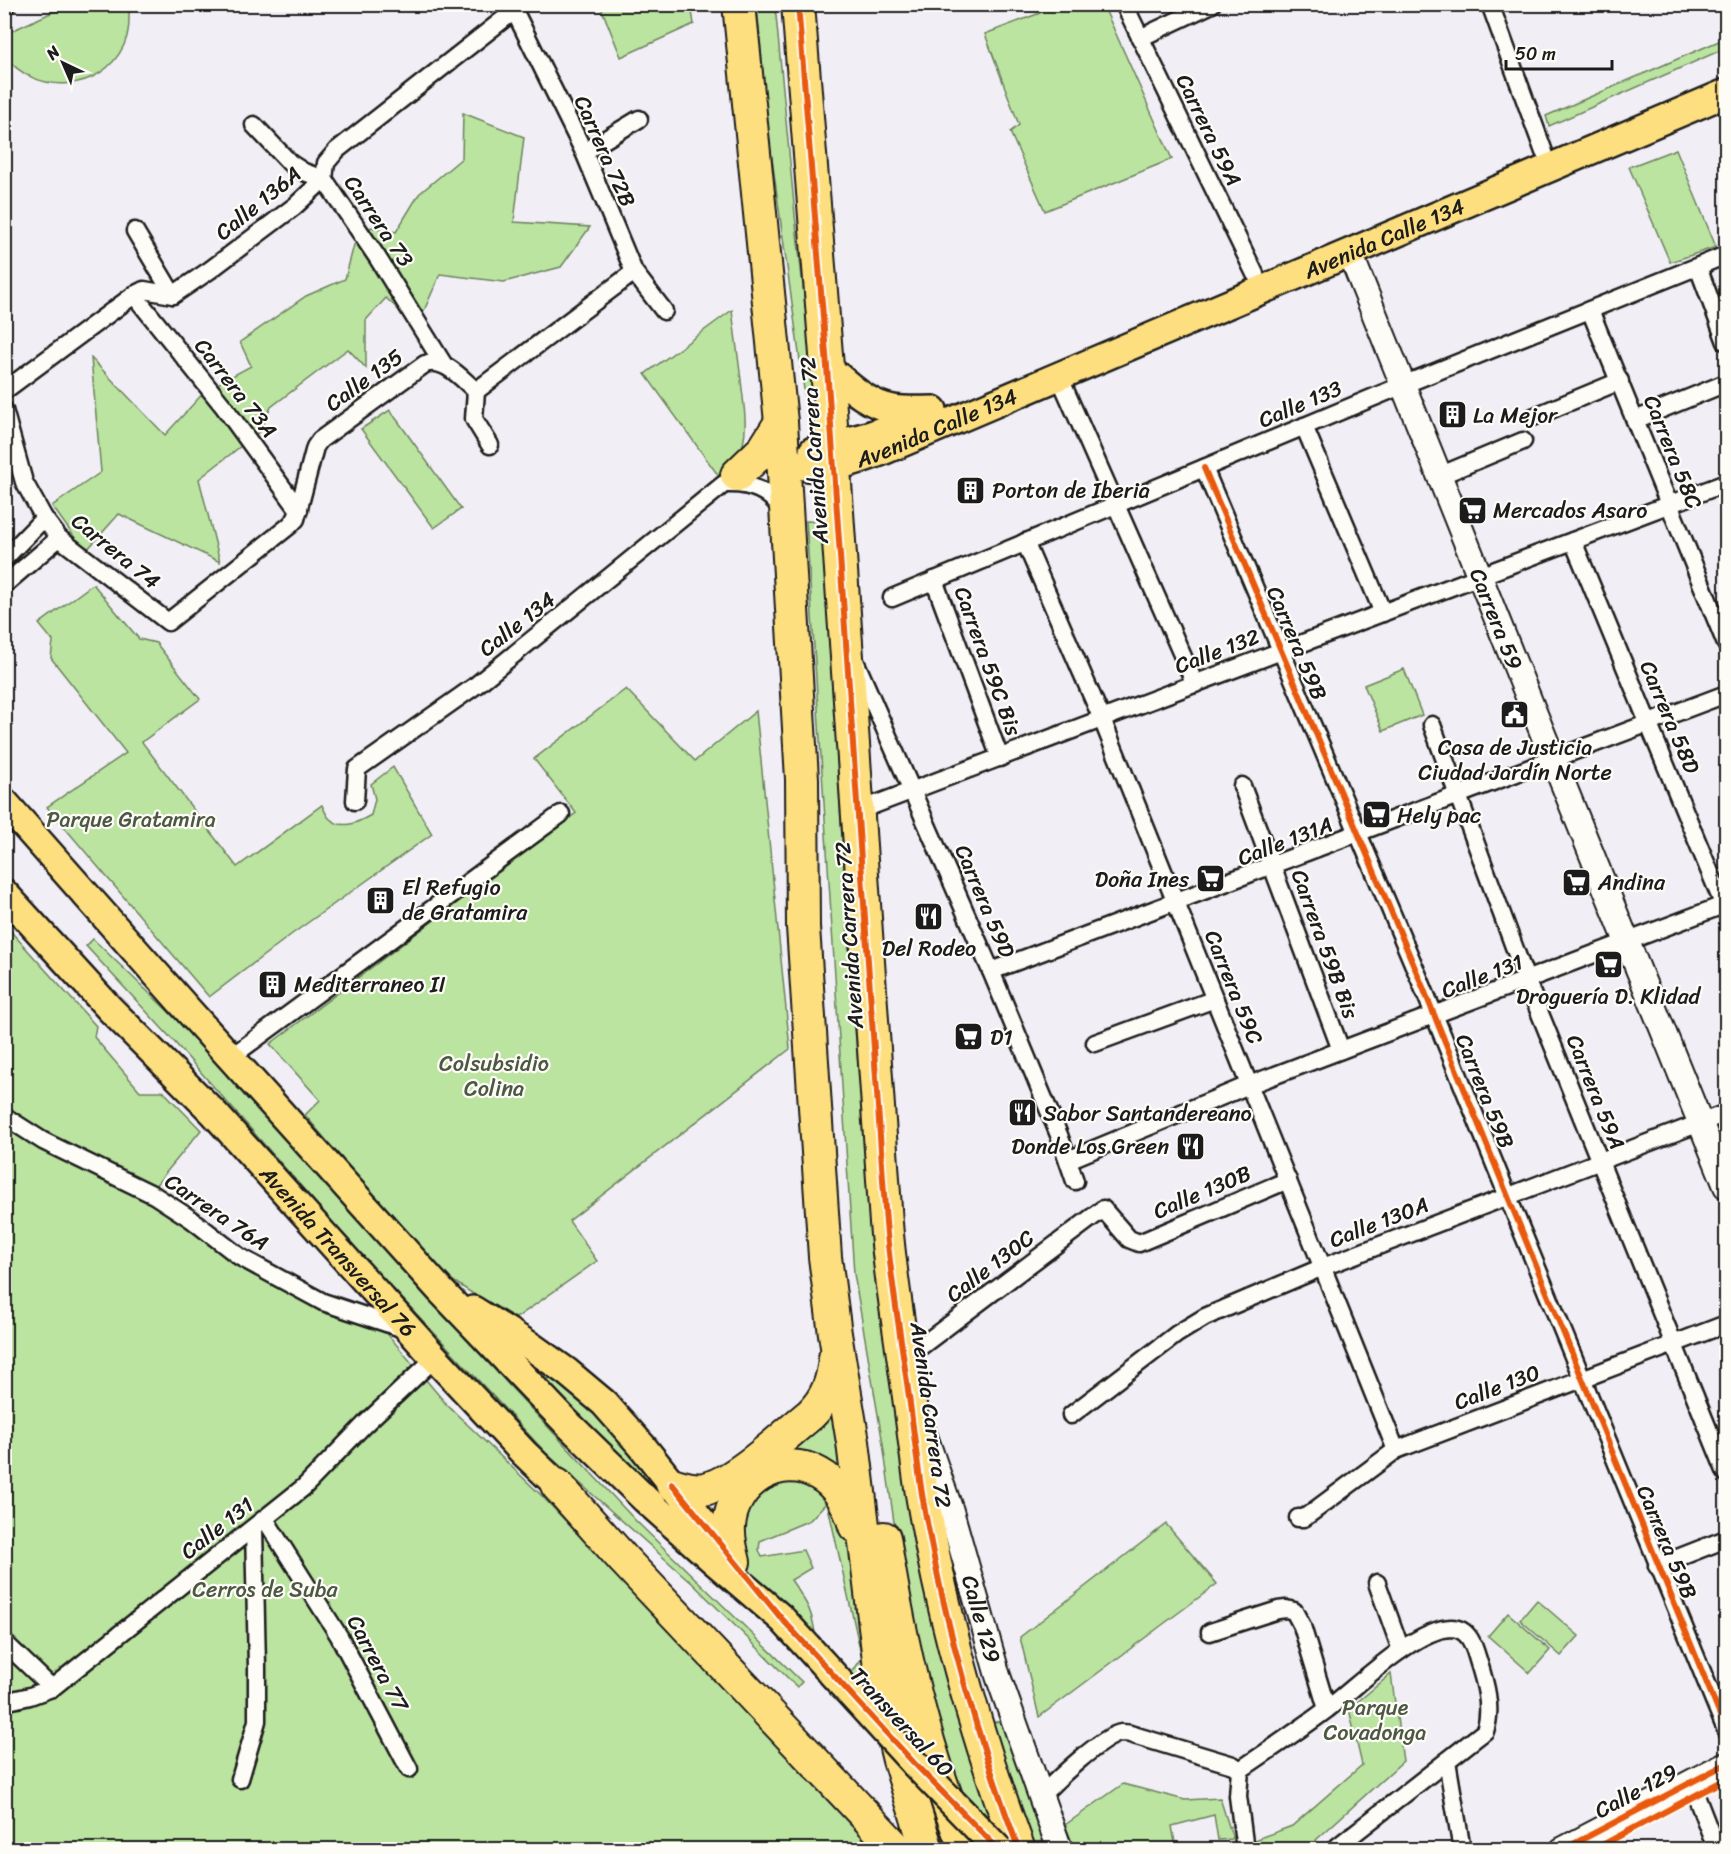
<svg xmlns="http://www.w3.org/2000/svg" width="1731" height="1854" viewBox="0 0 1731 1854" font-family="Sriracha,sans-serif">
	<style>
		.green { fill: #bbe4a0; stroke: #6c805e; stroke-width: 1.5 }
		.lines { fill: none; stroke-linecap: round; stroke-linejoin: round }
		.street-casing { stroke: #1c1c1c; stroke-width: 21 }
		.secondary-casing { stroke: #1c1c1c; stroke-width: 28 }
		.primary-casing { stroke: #1c1c1c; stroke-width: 32 }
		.highway-casing { stroke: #1c1c1c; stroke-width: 36 }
		.street { stroke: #fdfcf7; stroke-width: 16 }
		.secondary { stroke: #fdfcf7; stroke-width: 24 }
		.primary { stroke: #fedf80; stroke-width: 27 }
		.highway { stroke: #fedf80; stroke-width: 32 }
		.primary-bridge-casing { stroke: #1c1c1c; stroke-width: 32; stroke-linecap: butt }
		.primary-bridge { stroke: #fedf80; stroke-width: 27 }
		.cycleway-casing { stroke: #fdfcf7; stroke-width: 10 }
		.cycleway { stroke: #e8590c; stroke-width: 6 }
		.labels { text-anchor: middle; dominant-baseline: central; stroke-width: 4.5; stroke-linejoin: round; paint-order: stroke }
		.street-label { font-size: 22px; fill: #1c1c1c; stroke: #fdfcf7 }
		.poi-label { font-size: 22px; fill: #1c1c1c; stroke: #fdfcf7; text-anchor: start }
		.park-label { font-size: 22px; fill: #4c5844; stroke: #fdfcf7 }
	</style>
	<rect width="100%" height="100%" fill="#f1eff5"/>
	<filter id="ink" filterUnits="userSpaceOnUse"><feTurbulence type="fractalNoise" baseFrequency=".0167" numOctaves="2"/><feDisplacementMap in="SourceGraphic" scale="12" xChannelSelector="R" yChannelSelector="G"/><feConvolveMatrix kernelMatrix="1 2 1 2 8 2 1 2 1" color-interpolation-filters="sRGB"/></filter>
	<g filter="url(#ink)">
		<!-- green -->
		<g class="green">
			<path d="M 70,4 L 129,5 C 129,19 130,32 124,45 C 102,93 35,96 5,56 L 5,34 Z"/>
			<polygon points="600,5 691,5 694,24 621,57"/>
			<polygon points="757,5 775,5 795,215 816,403 806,404 768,130"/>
			<polygon points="1038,5 1103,5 1172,159 1045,211 1010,132 1019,125 985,34 1040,13"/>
			<polygon points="1726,38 1726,48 1549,126 1546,116"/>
			<polygon points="463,113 524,137 514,222 590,227 561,267 504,282 440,274 417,327 386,298 366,320 366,368 348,349 271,407 260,431 199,479 220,562 119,514 85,552 52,506 101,472 91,358 165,435 206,390 251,366 240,342 306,296 345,279 354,245 371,227 396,232 419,194 462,158"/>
			<polygon points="1676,149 1716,247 1670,262 1629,167"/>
			<path d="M 732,310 C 735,334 738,357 741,380 C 743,401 748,424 743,444 C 740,458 730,469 720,478 L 645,374 Z"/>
			<polygon points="390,410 461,509 434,528 361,429"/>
			<polygon points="806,521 823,522 849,954 874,1264 900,1435 1001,1831 976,1849 941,1760 901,1572 883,1444 854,1274"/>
			<path d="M 93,584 L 139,639 L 156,643 L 200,699 L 142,742 L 237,867 L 322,805 C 324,809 326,815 329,818 C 342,831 359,822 371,815 L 375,799 L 371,784 L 393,767 L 432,834 L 292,934 L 209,997 L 47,807 L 126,753 L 51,658 L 53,641 L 39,624 Z"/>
			<polygon points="1404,669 1422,715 1383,731 1364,685"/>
			<polygon points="626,689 695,761 756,711 790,1049 569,1221 597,1261 516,1318 481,1299 447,1277 393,1219 305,1115 320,1100 270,1044 576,813 534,759"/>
			<polygon points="5,925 96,1026 94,1037 140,1091 163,1091 201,1130 145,1198 250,1272 385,1331 447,1405 540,1494 864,1835 873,1849 5,1849"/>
			<polygon points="93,939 171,1014 250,1096 366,1228 477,1351 636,1521 802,1682 797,1687 692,1583 546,1453 357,1250 169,1036 86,946"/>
			<polygon points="488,1330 595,1405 699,1539"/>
			<polygon points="830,1403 852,1491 774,1463"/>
			<path d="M 797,1471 L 846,1514 L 876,1704 L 850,1675 L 862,1658 L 827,1502 L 810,1520 L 760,1541 L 759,1550 L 762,1557 L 803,1550 L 811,1568 L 791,1580 C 808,1604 813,1612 816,1641 L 757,1582 L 737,1551 L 753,1485 Z"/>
			<polygon points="1166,1524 1217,1584 1039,1717 1020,1637"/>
			<polygon points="1537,1600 1579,1636 1561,1656 1520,1620"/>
			<polygon points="1508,1613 1550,1650 1530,1673 1488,1636"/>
			<polygon points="1391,1674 1403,1761 1316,1840 1318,1849 1256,1849 1254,1840 1292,1826 1362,1765 1349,1709"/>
			<polygon points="1007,1720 1054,1849 1032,1849 989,1723"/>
			<polygon points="1123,1784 1185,1800 1220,1798 1233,1839 1218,1840 1214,1815 1172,1826 1176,1848 1162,1850 1075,1849 1065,1825"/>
		</g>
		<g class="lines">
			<defs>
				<g id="street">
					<polyline points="511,4 584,152 634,272 664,311"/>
					<polyline points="1124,4 1255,274"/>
					<polyline points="1490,4 1544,152"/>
					<polyline points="4,5 7,4"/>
					<polyline points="1140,38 1212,4"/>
					<polyline points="254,125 290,163 304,172 324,179 377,257 444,365"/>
					<polyline points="584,152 639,119"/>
					<polyline points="135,231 173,295"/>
					<polyline points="1698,267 1726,342"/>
					<polyline points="134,295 224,407 299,510"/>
					<polyline points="1590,310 1726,644"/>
					<polyline points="1059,376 1195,684"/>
					<polyline points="4,391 134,295 144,290 173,295 210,270 295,206 324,179 326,163 337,150 514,11"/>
					<polyline points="476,391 474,419 490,445"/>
					<path d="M 4,410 L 24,482 L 44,518 L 59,538 L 168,622 L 289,526 L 296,519 L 315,447 L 320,440 L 425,364 C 444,357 462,379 476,391 L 634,272"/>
					<polyline points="1533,417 1620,381"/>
					<polyline points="1635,420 1726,383"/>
					<polyline points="1304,426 1383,613"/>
					<path d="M 1204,468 C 1275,639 1349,809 1420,980 C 1522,1230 1622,1481 1726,1730"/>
					<polyline points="1439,476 1523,441"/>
					<path d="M 727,484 C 751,483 772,492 783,513"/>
					<polyline points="1573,541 1726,911"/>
					<polyline points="1025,542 1102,719 1396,1450"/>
					<polyline points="4,559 44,518"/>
					<polyline points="934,580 1000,758"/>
					<polyline points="4,585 59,538"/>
					<polyline points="892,598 1403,385 1726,255"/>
					<polyline points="856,663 991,971 1059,1135 1075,1181"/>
					<polyline points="1432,725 1526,979 1726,1473"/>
					<polyline points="1242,786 1341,1050"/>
					<polyline points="355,801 357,769 475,686 724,484 744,472"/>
					<polyline points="858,811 1726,483"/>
					<polyline points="991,971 1726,694"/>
					<polyline points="1095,1043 1215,999"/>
					<polyline points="231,1057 561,814"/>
					<polyline points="4,1116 43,1141 154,1195 191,1219 240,1257 323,1302 407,1330"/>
					<polyline points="1068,1160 1249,1085 1726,904"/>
					<polyline points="904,1359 1103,1209 1129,1239 1139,1243 1288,1180"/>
					<polyline points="1071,1415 1177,1334 1205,1317 1323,1267 1726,1113"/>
					<polyline points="1298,1518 1304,1518 1311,1513 1396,1450 1726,1324"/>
					<polyline points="265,1519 339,1636 409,1769"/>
					<polyline points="1657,1566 1726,1539"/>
					<polyline points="1377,1583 1401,1650"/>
					<polyline points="1210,1632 1278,1610 1286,1609 1294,1611 1302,1626 1327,1709"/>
					<polyline points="4,1642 52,1688"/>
					<polyline points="4,1702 30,1696 52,1688 304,1487 365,1424 435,1358"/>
					<polyline points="1447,1761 1462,1850"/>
					<path d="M 1240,1770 C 1269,1750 1298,1731 1326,1710 C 1356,1688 1414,1629 1451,1628 C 1469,1628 1474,1646 1478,1660 C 1485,1682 1493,1708 1485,1731 L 1337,1847"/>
					<polyline points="1240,1770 1238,1796 1245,1850"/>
					<polyline points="240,1779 257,1721 257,1667 254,1528"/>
					<polyline points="1691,1783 1717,1850"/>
					<path d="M 1040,1797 C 1054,1782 1102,1736 1121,1733 C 1124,1733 1127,1733 1130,1734 L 1233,1765 L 1240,1770"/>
				</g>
				<g id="secondary">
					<path id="s1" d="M 1350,253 L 1553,759 L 1726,1186"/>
					<path id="s2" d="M 922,1427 L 951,1511 L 998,1676 L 1060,1850"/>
					<polyline points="1562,1850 1726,1764"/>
				</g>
				<g id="primary">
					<path d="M 827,367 C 847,384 867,405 894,409 C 907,411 920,410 933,410"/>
					<polyline points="813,451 871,435 902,423"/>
					<path id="s3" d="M 783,459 C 815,476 848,464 880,452 L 1726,93"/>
					<polyline points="4,802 187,1009 441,1291 566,1422 645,1499 712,1559 781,1618"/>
					<path id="s4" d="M 4,893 L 110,1009 L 214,1113 L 435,1358 L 524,1453 L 572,1499"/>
					<polyline points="473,1310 532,1347 567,1372 604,1403 642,1446 732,1559"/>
				</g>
				<g id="highway">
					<polyline points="739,4 781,422 802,779 803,927 825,1257 835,1334 853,1442 883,1693 899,1760 927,1850"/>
					<path d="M 798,4 L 827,367 L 886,1223 C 890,1274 899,1325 906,1376 C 912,1415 916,1455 922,1494 C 942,1614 976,1735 1019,1850"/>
					<polyline points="737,475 764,449 781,422"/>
					<path d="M 672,1484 C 683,1487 692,1491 704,1489 C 734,1484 786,1434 811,1414 C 827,1398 833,1381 835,1358"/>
					<polyline points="557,1485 624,1560 898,1850"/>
					<path d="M 884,1538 C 901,1648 924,1746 966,1850"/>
					<path d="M 734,1562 C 731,1550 728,1538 729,1526 C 732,1482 780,1451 819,1474 C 839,1485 849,1505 855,1526"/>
				</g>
			</defs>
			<!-- street casing -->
			<use href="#street" class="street-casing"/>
			<!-- secondary casing -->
			<use href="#secondary" class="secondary-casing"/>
			<!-- primary casing -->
			<use href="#primary" class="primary-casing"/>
			<!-- highway casing -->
			<use href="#highway" class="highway-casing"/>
			<!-- street -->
			<use href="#street" class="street"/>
			<!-- secondary -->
			<use href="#secondary" class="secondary"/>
			<!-- primary -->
			<use href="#primary" class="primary"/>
			<!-- highway -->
			<use href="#highway" class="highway"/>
			<defs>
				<polyline id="primary-bridge" points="783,1620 914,1763 999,1850"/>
			</defs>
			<!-- primary-bridge casing -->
			<use href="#primary-bridge" class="primary-bridge-casing"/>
			<!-- primary-bridge -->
			<use href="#primary-bridge" class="primary-bridge"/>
			<defs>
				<g id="cycleway">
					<path d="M 798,4 L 827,367 L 886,1223 C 890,1274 899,1325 906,1376 C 912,1415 916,1455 922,1494 C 942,1614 976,1735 1019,1850"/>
					<path d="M 1204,468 C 1275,639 1349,809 1420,980 C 1522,1230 1622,1481 1726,1730"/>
					<polyline points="672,1484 781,1618"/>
					<polyline points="783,1620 914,1763 999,1850"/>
					<polyline points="1562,1850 1726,1764"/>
					<polyline points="1593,1850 1726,1779"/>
				</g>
			</defs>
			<!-- cycleway casing -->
			<use href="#cycleway" class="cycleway-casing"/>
			<!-- cycleway -->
			<use href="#cycleway" class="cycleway"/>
		</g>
	</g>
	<!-- icons -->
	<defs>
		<symbol id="building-square" viewBox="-11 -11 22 22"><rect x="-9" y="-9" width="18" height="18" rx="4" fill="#1c1c1c" stroke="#fdfcf7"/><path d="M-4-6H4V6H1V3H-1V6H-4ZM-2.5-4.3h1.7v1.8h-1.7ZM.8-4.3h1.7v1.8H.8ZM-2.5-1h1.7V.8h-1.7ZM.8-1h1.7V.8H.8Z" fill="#fff"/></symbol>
		<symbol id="supermarket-square" viewBox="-11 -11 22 22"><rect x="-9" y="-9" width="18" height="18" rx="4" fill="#1c1c1c" stroke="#fdfcf7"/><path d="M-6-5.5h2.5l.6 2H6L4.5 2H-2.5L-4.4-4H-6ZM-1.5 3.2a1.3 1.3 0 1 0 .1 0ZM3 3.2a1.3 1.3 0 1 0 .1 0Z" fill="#fff"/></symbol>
		<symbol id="civic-square" viewBox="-11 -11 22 22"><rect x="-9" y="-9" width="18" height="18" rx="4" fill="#1c1c1c" stroke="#fdfcf7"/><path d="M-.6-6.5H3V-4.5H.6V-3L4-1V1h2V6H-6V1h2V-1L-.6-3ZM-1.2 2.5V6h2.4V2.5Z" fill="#fff"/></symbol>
		<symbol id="restaurant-square" viewBox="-11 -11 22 22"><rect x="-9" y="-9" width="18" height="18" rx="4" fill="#1c1c1c" stroke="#fdfcf7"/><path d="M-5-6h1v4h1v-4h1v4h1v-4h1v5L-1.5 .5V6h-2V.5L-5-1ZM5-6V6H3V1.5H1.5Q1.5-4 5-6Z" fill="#fff"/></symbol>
	</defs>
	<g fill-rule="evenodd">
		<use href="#building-square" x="1436" y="398" width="33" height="33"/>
		<use href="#building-square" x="954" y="474" width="33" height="33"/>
		<use href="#supermarket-square" x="1456" y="494" width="33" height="33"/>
		<use href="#civic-square" x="1498" y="698" width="33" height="33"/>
		<use href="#supermarket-square" x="1360" y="798" width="33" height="33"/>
		<use href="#supermarket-square" x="1194" y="862" width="33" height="33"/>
		<use href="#supermarket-square" x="1560" y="866" width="33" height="33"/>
		<use href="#building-square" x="364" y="884" width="33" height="33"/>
		<use href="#restaurant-square" x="912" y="900" width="33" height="33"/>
		<use href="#supermarket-square" x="1592" y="948" width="33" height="33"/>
		<use href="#building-square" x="256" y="968" width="33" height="33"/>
		<use href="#supermarket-square" x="952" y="1020" width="33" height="33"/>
		<use href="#restaurant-square" x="1006" y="1096" width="33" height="33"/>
		<use href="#restaurant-square" x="1174" y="1130" width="33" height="33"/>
	</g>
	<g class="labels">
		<!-- street labels -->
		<g class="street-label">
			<text transform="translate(1209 130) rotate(64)">Carrera 59A</text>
			<text transform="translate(605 151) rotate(66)">Carrera 72B</text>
			<text transform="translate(258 203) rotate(-39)">Calle 136A</text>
			<text transform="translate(379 221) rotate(56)">Carrera 73</text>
			<text stroke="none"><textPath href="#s3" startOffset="648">Avenida Calle 134</textPath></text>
			<text transform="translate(364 380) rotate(-36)">Calle 135</text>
			<text transform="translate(236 388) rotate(52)">Carrera 73A</text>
			<text transform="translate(1300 404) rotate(-23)">Calle 133</text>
			<text stroke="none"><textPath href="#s3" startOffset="162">Avenida Calle 134</textPath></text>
			<text transform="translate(814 450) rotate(-94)">Avenida Carrera 72</text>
			<text transform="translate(1673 452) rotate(68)">Carrera 58C</text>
			<text transform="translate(116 551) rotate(39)">Carrera 74</text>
			<text stroke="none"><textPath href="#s1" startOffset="394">Carrera 59</textPath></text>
			<text transform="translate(517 624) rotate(-38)">Calle 134</text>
			<text transform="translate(1297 643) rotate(67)">Carrera 59B</text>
			<text transform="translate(1217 651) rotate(-21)">Calle 132</text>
			<text transform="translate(988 661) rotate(70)">Carrera 59C Bis</text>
			<text transform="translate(1670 717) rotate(67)">Carrera 58D</text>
			<text transform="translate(1285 841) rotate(-21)">Calle 131A</text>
			<text transform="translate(985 901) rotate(67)">Carrera 59D</text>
			<text transform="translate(849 935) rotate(-94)">Avenida Carrera 72</text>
			<text transform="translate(1325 944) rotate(70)">Carrera 59B Bis</text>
			<text transform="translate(1482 976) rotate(-21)">Calle 131</text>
			<text transform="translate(1234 987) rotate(68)">Carrera 59C</text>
			<text transform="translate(1485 1091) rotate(68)">Carrera 59B</text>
			<text transform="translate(1596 1092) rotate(68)">Carrera 59A</text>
			<text transform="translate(1202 1192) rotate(-23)">Calle 130B</text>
			<text transform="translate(217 1212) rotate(34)">Carrera 76A</text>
			<text transform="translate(1379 1222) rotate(-21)">Calle 130A</text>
			<text stroke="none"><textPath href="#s4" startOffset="490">Avenida Transversal 76</textPath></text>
			<text transform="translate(990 1266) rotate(-37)">Calle 130C</text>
			<text transform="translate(1497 1387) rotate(-21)">Calle 130</text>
			<text transform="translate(931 1415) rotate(82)">Avenida Carrera 72</text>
			<text transform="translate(217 1528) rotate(-38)">Calle 131</text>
			<text transform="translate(1667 1542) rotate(67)">Carrera 59B</text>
			<text stroke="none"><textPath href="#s2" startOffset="201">Calle 129</textPath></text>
			<text transform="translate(378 1663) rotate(62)">Carrera 77</text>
			<text transform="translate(902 1722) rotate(47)">Transversal 60</text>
			<text transform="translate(1636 1791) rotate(-28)">Calle 129</text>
		</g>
		<!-- poi labels -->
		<g class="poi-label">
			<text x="1473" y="415">La Mejor</text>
			<text x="992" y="490">Porton de Iberia</text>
			<text x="1493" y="510">Mercados Asaro</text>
			<text x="1515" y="747" text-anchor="middle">Casa de Justicia<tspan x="1515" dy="25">Ciudad Jardín Norte</tspan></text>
			<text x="1397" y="815">Hely pac</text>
			<text x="1189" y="879" text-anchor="end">Doña Ines</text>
			<text x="1598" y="882">Andina</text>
			<text x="402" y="887">El Refugio<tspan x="402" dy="25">de Gratamira</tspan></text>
			<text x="929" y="948" text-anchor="middle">Del Rodeo</text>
			<text x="294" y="984">Mediterraneo II</text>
			<text x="1608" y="996" text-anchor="middle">Droguería D. Klidad</text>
			<text x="990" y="1037">D1</text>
			<text x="1043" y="1113">Sabor Santandereano</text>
			<text x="1169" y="1146" text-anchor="end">Donde Los Green</text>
		</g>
		<!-- park labels -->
		<g class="park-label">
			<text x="131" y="819">Parque Gratamira</text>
			<text x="494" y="1063">Colsubsidio<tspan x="494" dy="25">Colina</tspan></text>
			<text x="265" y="1589">Cerros de Suba</text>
			<text x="1375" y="1707">Parque<tspan x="1375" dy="25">Covadonga</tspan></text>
		</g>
	</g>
	<!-- margin -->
	<rect width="1731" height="1854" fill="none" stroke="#fdfcf7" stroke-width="24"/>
	<rect x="12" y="12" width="1707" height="1830" fill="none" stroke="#1c1c1c" stroke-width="2" filter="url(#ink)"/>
	<!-- north arrow -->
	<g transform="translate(63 63) rotate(316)" stroke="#fdfcf7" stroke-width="4.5" paint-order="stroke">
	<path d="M0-4.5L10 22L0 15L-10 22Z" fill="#1c1c1c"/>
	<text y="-9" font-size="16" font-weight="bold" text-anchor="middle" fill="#1c1c1c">N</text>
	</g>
	<!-- scale -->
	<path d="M1506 60v9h106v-9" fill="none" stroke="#1c1c1c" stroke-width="3"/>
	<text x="1515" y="60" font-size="18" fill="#1c1c1c" stroke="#fdfcf7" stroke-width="4.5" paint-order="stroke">50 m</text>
</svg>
